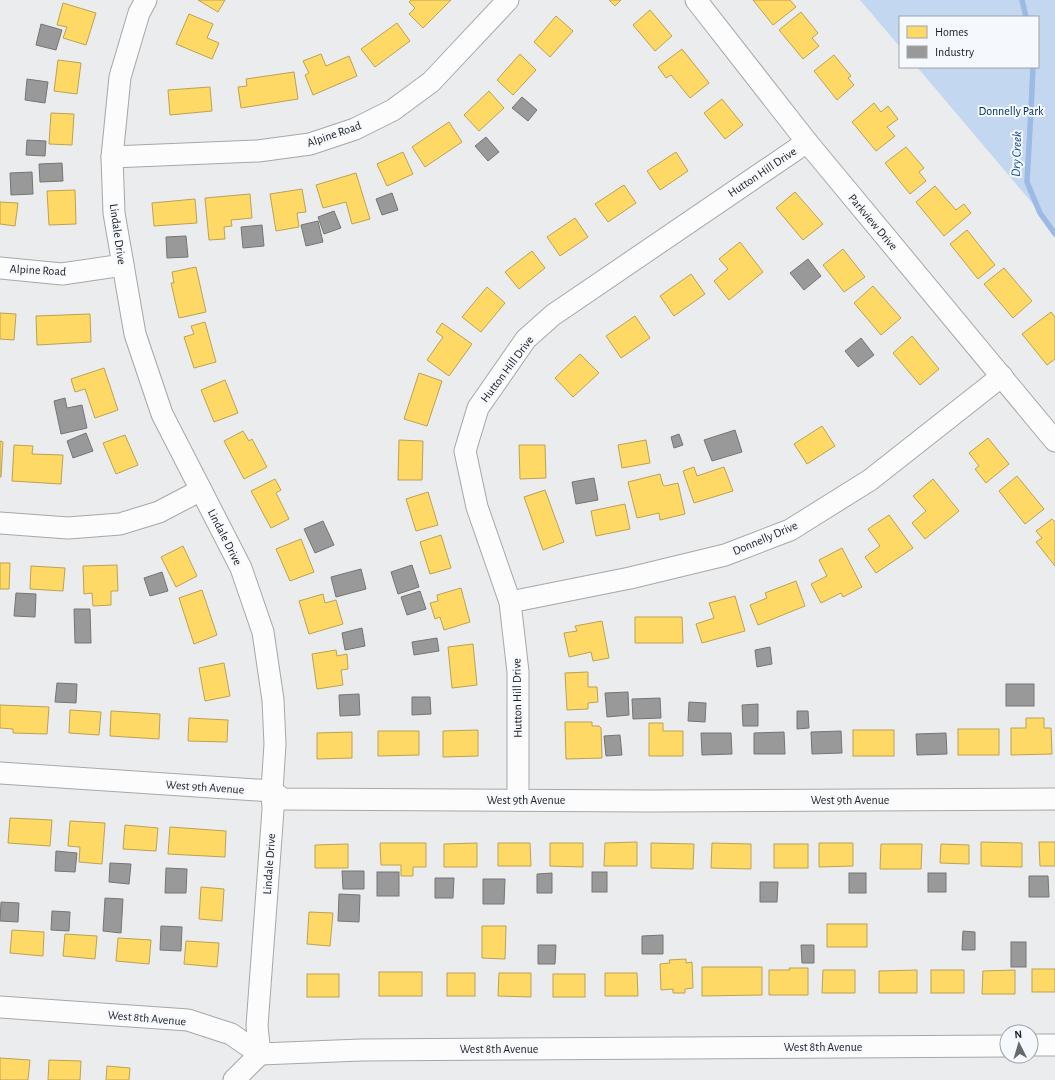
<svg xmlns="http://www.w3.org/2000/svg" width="1055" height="1080" viewBox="0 0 1055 1080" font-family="'Alegreya Sans',sans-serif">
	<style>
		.green { fill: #c4d7f0 }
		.homes { fill: #ffd966; stroke: #bca252 }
		.industry { fill: #999; stroke: #757575 }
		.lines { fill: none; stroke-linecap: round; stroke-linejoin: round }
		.stream { stroke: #9cbae4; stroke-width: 5.5 }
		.street-casing { stroke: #a5a7a9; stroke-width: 23 }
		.street { stroke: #fcfcfc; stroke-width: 21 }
		.labels { text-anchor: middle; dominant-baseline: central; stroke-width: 4; stroke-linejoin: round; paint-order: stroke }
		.park-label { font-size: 12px; fill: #032d62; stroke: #f5f9fe }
		.street-label { font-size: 12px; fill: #202122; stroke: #f5f9fe }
		.water-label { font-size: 13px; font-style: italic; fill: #0d458c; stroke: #f5f9fe }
	</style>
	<rect width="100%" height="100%" fill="#eaecee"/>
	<!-- green -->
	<polygon class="green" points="860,0 1055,0 1055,230 917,67 1038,67 1038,17 900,17 900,47"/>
	<!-- homes -->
	<g class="homes">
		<polygon points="198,0 225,0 218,12"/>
		<polygon points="411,0 451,0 423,28 409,14 415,8 409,2"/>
		<polygon points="609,0 621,0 615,6"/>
		<polygon points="753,0 790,0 796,7 773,25"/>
		<polygon points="63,3 96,13 86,45 63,38 67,27 57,25"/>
		<polygon points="650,10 672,36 655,51 633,25"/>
		<polygon points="801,12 818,33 812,38 819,46 803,59 779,30"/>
		<polygon points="189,14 213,24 207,38 219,43 212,59 176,44"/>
		<polygon points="556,16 573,31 550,57 534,42"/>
		<polygon points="397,23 410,41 375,67 361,49"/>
		<polygon points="682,49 709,83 690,98 671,75 666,78 658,67"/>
		<polygon points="321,54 326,66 349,56 357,76 313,95 305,75 309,73 303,61"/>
		<polygon points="520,54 536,70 513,95 497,80"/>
		<polygon points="834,55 851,76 848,78 854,85 837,100 814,71"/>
		<polygon points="58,60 81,63 77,94 54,91"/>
		<polygon points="294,72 298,99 241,108 238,87 247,86 246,79"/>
		<polygon points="210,87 212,111 170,115 168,90"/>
		<polygon points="489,91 504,108 479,131 464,115"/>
		<polygon points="722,99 743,125 725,139 704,113"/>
		<polygon points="874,103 881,112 888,106 898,119 887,127 895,136 876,151 852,122"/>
		<polygon points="51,113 74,114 72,145 49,144"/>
		<polygon points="449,122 462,142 425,167 412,147"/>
		<polygon points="906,147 924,168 919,172 926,181 910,194 885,163"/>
		<polygon points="403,152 413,174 387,186 377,164"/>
		<polygon points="676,152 688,171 660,190 647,171"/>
		<polygon points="356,173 370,219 352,224 346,202 323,208 316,185"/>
		<polygon points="624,185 636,203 608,222 595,204"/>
		<polygon points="935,186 956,210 964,204 971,213 944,236 916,202"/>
		<polygon points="302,189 306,212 297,213 299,227 276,231 270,194"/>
		<polygon points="75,190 76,224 49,225 47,191"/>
		<polygon points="795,192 823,224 803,240 776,208"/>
		<polygon points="250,194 252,218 231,220 232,226 224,227 225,239 209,240 205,198"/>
		<polygon points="195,199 197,223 154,226 152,203"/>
		<polygon points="0,202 18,203 15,226 0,224"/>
		<polygon points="575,218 588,237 560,256 547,237"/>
		<polygon points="967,230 995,265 978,279 950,244"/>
		<polygon points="740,242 763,272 729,300 714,281 728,269 719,259"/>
		<polygon points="843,249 865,277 844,292 823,265"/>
		<polygon points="532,251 545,268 519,289 505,272"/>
		<polygon points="196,267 206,312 179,318 171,283 174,283 172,272"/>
		<polygon points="1004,268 1032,301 1013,318 984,284"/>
		<polygon points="691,274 705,294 674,316 660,296"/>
		<polygon points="873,286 901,318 881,335 854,303"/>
		<polygon points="487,287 505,303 481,332 462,317"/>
		<polygon points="1051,312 1055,317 1055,359 1047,365 1022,334"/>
		<polygon points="0,313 16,314 14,340 0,339"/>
		<polygon points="90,314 91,342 37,345 36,316"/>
		<polygon points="635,316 650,338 621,358 606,336"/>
		<polygon points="205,322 216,362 194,368 184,337 194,334 191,326"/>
		<polygon points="442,323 472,344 449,376 427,360 443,337 436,332"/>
		<polygon points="912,336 939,369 920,385 893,353"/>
		<polygon points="580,354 599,373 573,397 555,378"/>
		<polygon points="104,368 118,410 95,418 85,389 75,392 71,379"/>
		<polygon points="419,373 442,381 427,426 404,419"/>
		<polygon points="225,380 238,413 214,422 201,390"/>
		<polygon points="822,426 835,446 807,464 794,444"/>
		<polygon points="243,431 249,441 252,439 267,467 244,479 224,441"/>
		<polygon points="125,435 138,465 116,474 103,443"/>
		<polygon points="988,438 1009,464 986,483 975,469 979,466 969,453"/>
		<polygon points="399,440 423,441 422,480 398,480"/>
		<polygon points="646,440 650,463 622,468 618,445"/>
		<polygon points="0,441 3,442 1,477 0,477"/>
		<polygon points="14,445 33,446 32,454 63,455 61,484 12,481"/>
		<polygon points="519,445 545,445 546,478 520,479"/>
		<polygon points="694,467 697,476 724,467 733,491 694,503 683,471"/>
		<polygon points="660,474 663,485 665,486 678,483 685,514 660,520 659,513 637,518 628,482"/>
		<polygon points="1017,476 1044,509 1025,524 999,491"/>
		<polygon points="275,479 281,490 276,493 289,519 271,528 251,491"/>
		<polygon points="933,479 959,511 925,539 912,523 926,511 913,496"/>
		<polygon points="545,490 564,542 543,550 524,497"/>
		<polygon points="428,492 438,525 416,531 406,499"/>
		<polygon points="625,504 630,529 596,536 591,511"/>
		<polygon points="889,515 913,548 876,573 865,557 880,546 868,529"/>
		<polygon points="1052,519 1055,522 1055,566 1036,542 1042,538 1036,531"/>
		<polygon points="441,535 451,568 430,574 420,542"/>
		<polygon points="301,539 314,572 290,581 276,549"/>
		<polygon points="183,546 197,576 176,587 161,557"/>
		<polygon points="842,548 862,587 843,597 841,593 821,603 811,584 827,576 819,560"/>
		<polygon points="0,563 10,563 9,589 0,589"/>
		<polygon points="117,565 118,591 111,591 111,605 93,606 92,593 84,594 83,566"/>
		<polygon points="31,566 65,568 63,591 30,589"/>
		<polygon points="796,581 805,606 758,625 750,605 767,598 765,593"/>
		<polygon points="461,588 470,622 444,630 440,617 435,619 430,603 438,601 437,595"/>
		<polygon points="202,590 217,635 194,644 179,598"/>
		<polygon points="323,594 325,603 336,600 343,624 309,634 299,601"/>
		<polygon points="735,596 745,631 702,643 696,624 714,618 709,603"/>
		<polygon points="635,617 682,617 683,643 635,643"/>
		<polygon points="602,621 609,658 593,661 591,652 569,657 564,633 577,631 575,626"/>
		<polygon points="473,644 477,685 452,688 448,647"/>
		<polygon points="336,650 337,656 347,654 348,669 341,670 343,685 317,689 312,654"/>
		<polygon points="224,663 230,696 205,701 199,668"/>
		<polygon points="588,672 588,687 597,687 598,702 588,703 588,709 567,710 565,673"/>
		<polygon points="0,705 49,707 47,734 13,733 13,729 0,728"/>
		<polygon points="70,710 101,712 99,735 69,733"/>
		<polygon points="111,711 160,714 159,739 110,736"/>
		<polygon points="189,718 228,720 227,742 188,741"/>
		<polygon points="1026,718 1044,718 1044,728 1051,728 1052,754 1011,755 1011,728 1026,728"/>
		<polygon points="565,722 592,722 592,726 599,726 601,728 602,758 566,759"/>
		<polygon points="649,723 663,723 663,731 683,731 683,756 649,756"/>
		<rect x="958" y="729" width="41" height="26"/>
		<polygon points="478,730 478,756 443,757 443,731"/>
		<rect x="853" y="730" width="41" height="26"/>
		<polygon points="378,731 419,731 419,755 378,756"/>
		<polygon points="352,732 352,758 317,759 317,733"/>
		<polygon points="10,818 52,820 50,846 8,843"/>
		<polygon points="70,821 105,823 102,864 79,862 80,847 68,846"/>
		<polygon points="125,825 158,828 156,851 123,849"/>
		<polygon points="170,827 226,831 225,857 168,854"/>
		<polygon points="637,842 637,866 604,866 605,843"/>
		<polygon points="981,842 1022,843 1022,867 981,866"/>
		<polygon points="1039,842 1055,842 1055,866 1040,866"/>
		<polygon points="380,843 426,843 426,867 413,867 413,876 401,876 401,865 381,865"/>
		<polygon points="477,843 477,867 444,867 444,844"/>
		<polygon points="498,843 530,843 531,866 498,866"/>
		<polygon points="550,843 583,843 583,867 550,866"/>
		<polygon points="651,843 694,844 693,869 651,868"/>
		<polygon points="712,843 751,844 751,869 711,868"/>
		<polygon points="819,843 853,843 853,866 819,867"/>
		<polygon points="348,844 348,868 315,868 315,845"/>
		<rect x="774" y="844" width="34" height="24"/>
		<polygon points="881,844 922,844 921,869 880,869"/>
		<polygon points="941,844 969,845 969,864 940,863"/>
		<polygon points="201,887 224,889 222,921 199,919"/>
		<polygon points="309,912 333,913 330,946 307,944"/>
		<rect x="827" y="924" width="40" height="23"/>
		<polygon points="482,926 506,926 505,959 482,958"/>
		<polygon points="12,930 44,932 43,956 10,953"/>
		<polygon points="65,934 97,936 95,959 63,956"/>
		<polygon points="118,938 151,940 149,964 116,961"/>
		<polygon points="186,941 219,943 217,967 184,964"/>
		<polygon points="686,959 686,963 692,962 693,988 685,989 685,993 673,993 673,989 661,990 660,964 670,963 669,960"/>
		<polygon points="702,967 762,967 762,995 702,996"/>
		<polygon points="789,968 808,968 808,995 769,995 769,970 790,970"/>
		<rect x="1032" y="969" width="23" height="23"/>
		<polygon points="823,970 855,970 855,993 822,993"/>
		<polygon points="917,970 917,993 879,993 879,971"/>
		<rect x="931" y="970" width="33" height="23"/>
		<polygon points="1015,970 1015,994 982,994 983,971"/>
		<rect x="379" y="972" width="43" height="24"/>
		<rect x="447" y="973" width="28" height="23"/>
		<polygon points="499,973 531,973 531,997 498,996"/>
		<polygon points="605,973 637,973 638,996 605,996"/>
		<rect x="307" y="974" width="32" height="23"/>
		<rect x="553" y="974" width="32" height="23"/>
		<polygon points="0,1058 30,1060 28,1080 0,1080"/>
		<polygon points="49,1060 81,1061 80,1080 48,1080"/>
		<polygon points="107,1066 130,1068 129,1080 106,1080"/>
	</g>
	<!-- industry -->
	<g class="industry">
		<polygon points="41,24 62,30 56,50 36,45"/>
		<polygon points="27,79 48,82 45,103 25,100"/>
		<polygon points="522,97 537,110 528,121 512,108"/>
		<polygon points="486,137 499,152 488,161 475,146"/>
		<polygon points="27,140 46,141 45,156 26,155"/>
		<polygon points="62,163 63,181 40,182 39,164"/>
		<polygon points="32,172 33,194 11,195 10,173"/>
		<polygon points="392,193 398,210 382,215 376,199"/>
		<polygon points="334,211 341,228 324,234 318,217"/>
		<polygon points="318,221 323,242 306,246 301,225"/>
		<polygon points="262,225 264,246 243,248 241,227"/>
		<polygon points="186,236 188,257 167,258 166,237"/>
		<polygon points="808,259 821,276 804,290 790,273"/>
		<polygon points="861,338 874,355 858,367 845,351"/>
		<polygon points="65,398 67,408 82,405 87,428 61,434 54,401"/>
		<polygon points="735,430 742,452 712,461 704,440"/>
		<polygon points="86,433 93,451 73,458 67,441"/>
		<polygon points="679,434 683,445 674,448 671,437"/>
		<polygon points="594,478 598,500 576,504 572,482"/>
		<polygon points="323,521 334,545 315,553 304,529"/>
		<polygon points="412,565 419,587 398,594 391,572"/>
		<polygon points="361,569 366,589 336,597 331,577"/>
		<polygon points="162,572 168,591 150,596 144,578"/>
		<polygon points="420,591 426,609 407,615 401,597"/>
		<polygon points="16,593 36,594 35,617 14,616"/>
		<polygon points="74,609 90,609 91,643 75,643"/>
		<polygon points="362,628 365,646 345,650 342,633"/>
		<polygon points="437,638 439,651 414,655 412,642"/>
		<polygon points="770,647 772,664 757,667 755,650"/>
		<polygon points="57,683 77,684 76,703 55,702"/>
		<rect x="1006" y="684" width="28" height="22"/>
		<polygon points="628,692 629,715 607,717 605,693"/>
		<polygon points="359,694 360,715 340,716 339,695"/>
		<polygon points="412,697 430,697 431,714 412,715"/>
		<polygon points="660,698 661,718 633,719 632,699"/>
		<polygon points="689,702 706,703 705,722 688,721"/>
		<polygon points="758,704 758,726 743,726 742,705"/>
		<polygon points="797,711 808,711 809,728 797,729"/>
		<polygon points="841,731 842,753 812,754 811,732"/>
		<polygon points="784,732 785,754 754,754 754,733"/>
		<polygon points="701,733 731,733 732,754 702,755"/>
		<polygon points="946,733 947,754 917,755 916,734"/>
		<polygon points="620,735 622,755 606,756 604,736"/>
		<polygon points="56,851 77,853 75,872 55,871"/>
		<polygon points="110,863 131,864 129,884 109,882"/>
		<polygon points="166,868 187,869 186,893 165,893"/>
		<polygon points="342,871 364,871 364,889 343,889"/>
		<rect x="377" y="872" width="22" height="24"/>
		<rect x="592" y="872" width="15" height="20"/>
		<polygon points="552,873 552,893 537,893 537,874"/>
		<rect x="849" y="873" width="17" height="20"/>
		<rect x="928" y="873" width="18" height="19"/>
		<polygon points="1029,876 1048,876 1049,897 1029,897"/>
		<polygon points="435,878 454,878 453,898 435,898"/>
		<polygon points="483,879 505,879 504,904 483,904"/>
		<polygon points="760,882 778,882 777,902 760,902"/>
		<polygon points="339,894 360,895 359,922 338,921"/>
		<polygon points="105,898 123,899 121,933 103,931"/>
		<polygon points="1,902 19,903 18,922 0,921"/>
		<polygon points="52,911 70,912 69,931 51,930"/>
		<polygon points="161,926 182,927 181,951 160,950"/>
		<polygon points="963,931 975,932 975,950 962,950"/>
		<polygon points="663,935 663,954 642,954 642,936"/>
		<rect x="1011" y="942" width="15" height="25"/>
		<polygon points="538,945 556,945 555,964 538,964"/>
		<polygon points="801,945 814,945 814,963 802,963"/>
	</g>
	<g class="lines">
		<!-- stream -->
		<g class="stream">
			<polyline points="1022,0 1026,17"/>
			<polyline points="1033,67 1031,110 1027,182 1040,213 1055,234"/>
		</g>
		<defs>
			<g id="street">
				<polyline points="146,0 139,13 120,77 112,157 114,213 135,334 162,414 241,568 263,632 273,700 275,744 272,791 273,810 257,1026 260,1054"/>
				<polyline points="696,0 807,142 1055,441"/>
				<polyline points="112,157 258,151 310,144 355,129 393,110 431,82 508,0"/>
				<polyline points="0,268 62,274 123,265"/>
				<polyline points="0,523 68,528 120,524 159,512 201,490"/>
				<polyline points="510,602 630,578 725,555 790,530 870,480 1002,376"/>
				<polyline points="0,773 272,791 283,799 650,801 1055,799"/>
				<polyline points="518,800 518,672 510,602 477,507 465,451 478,408 526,339 553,315 807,142"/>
				<polyline points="0,1007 188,1020 231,1034 260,1054 361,1050 1007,1046"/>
				<polyline points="1031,1045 1055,1045"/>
				<polyline points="234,1080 260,1054"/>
			</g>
		</defs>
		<!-- street casing -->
		<use href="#street" class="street-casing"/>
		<!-- street -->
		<use href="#street" class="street"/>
	</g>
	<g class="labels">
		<!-- park labels -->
		<g class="park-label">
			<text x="1011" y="111">Donnelly Park</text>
		</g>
		<!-- street labels -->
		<g class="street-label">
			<text transform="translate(334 134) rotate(-19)">Alpine Road</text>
			<text transform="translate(762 172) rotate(-34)">Hutton Hill Drive</text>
			<text transform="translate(873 222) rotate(50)">Parkview Drive</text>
			<text transform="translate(118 234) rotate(82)">Lindale Drive</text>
			<text transform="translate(38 270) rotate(3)">Alpine Road</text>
			<text transform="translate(507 369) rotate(-53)">Hutton Hill Drive</text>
			<text transform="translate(225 537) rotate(63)">Lindale Drive</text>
			<text transform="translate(765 538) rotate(-23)">Donnelly Drive</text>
			<text transform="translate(517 698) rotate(-91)">Hutton Hill Drive</text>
			<text transform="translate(205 787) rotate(4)">West 9th Avenue</text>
			<text x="526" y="800">West 9th Avenue</text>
			<text x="850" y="800">West 9th Avenue</text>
			<text transform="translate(269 864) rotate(-86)">Lindale Drive</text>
			<text transform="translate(147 1018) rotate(5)">West 8th Avenue</text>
			<text x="823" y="1047">West 8th Avenue</text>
			<text x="499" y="1049">West 8th Avenue</text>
		</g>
		<!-- water labels -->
		<g class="water-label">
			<text transform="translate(1017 154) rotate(-88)">Dry Creek</text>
		</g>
	</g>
	<!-- legend -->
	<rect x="899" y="16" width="140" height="52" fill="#f5f9fe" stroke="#a0a3a6"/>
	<rect x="907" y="26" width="20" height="12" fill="#ffd966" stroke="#a0a3a6"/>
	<text x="935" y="36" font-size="12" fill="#202122">Homes</text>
	<rect x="907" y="46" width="20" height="12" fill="#999999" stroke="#a0a3a6"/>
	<text x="935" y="56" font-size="12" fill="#202122">Industry</text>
	<!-- north arrow -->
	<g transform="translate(1019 1044) rotate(355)"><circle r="19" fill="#f5f9fe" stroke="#a0a3a6"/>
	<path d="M0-3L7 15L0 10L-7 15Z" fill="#676869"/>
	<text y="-6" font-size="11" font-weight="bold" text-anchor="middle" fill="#202122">N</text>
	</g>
</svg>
